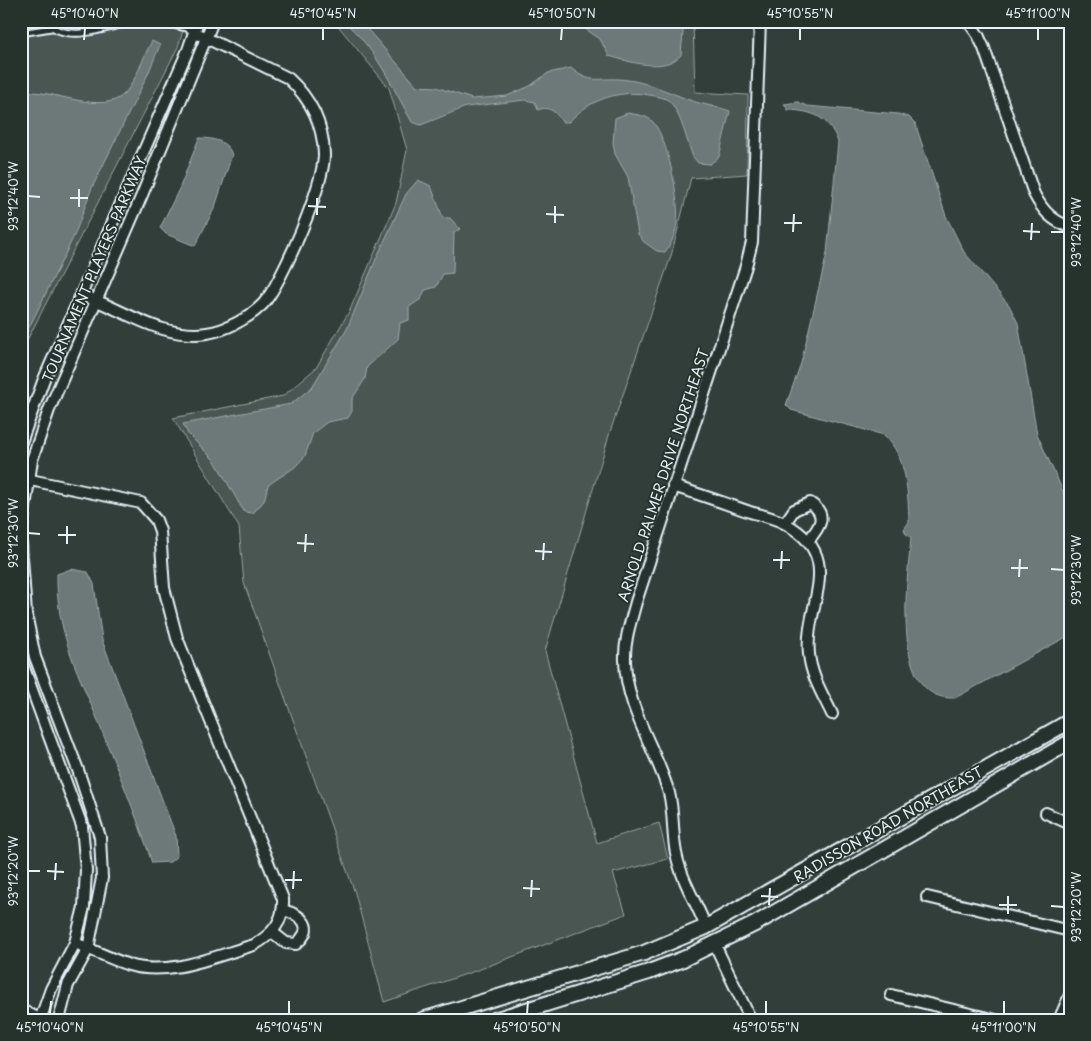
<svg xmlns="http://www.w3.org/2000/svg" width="1091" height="1041" viewBox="0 0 1091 1041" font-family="'Playpen Sans',sans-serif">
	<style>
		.green { fill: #495651; stroke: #98a4a4 }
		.water { fill: #6d7978; stroke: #9ea9ab }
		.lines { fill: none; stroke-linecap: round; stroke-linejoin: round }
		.service-casing { stroke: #e8f1f8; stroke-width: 9 }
		.minor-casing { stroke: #e8f1f8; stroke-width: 14 }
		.secondary-casing { stroke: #e8f1f8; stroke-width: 18 }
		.service { stroke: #26332d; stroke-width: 5 }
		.minor { stroke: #26332d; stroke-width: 10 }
		.secondary { stroke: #26332d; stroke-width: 14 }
		.ticks { fill: none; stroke: #e8f1f8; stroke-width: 2 }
		.labels { text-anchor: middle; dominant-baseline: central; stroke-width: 4; stroke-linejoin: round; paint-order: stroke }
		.street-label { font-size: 14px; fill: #e8f1f8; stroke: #26332d }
		.neatline { fill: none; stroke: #e8f1f8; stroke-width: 2 }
		.ticks-label { font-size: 12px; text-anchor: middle; fill: #e8f1f8 }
	</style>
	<rect width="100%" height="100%" fill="#323e39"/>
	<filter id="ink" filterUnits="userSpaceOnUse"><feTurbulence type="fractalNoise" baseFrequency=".02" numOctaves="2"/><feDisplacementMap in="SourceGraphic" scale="10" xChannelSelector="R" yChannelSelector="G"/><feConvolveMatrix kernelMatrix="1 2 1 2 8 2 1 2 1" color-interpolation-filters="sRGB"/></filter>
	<g filter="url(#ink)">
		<!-- green -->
		<g class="green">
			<polygon points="21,21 186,21 178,47 21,352"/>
			<polygon points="327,21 693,21 695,92 748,95 747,174 691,178 671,256 610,432 545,651 597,843 659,823 668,859 613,873 626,914 475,971 384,1002 355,893 244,583 239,527 173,418 283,396 316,368 350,310 396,203 407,150 389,88 339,27"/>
		</g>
		<!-- water -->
		<g class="water">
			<path d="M 343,21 L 361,22 L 417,86 L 436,87 L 472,99 L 507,96 L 530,86 L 548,73 L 571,68 C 589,84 597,78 618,79 C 644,80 668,92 692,101 C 705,105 718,107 730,111 L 719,157 L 710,164 L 698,163 L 693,157 C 687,142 680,110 668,100 C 663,97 655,96 649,95 C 620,89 588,100 569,122 L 562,122 C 557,113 549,105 538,110 L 535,102 L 525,100 L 466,107 L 421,125 L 412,122 C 391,85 377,49 343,21 Z"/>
			<path d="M 578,21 L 684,21 L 681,55 C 664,73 630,62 609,56 L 600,39 L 581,26 Z"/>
			<path d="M 152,41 L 160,45 L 148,74 L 91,190 L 75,234 L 21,344 L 21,92 C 51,88 104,117 125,93 C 138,78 142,58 152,41 Z"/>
			<path d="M 798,102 L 807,106 L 898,114 L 909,117 L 915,123 L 946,216 L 964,252 L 1009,305 L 1018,323 L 1037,434 L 1070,507 L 1070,635 L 955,698 C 888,702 908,578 911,537 L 906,534 L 904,529 L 909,522 C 908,492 907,457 884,435 L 791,410 L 786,405 L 801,363 L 827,253 L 838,142 C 829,117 813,111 788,110 L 784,104 Z"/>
			<path d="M 628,113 C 637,115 647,115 653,122 C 668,139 680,201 677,223 C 675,235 672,243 665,252 L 657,251 L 644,242 L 638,234 L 628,177 L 615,154 L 613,143 L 615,118 Z"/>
			<path d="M 199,138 C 213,138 228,141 232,155 L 215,207 L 195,246 L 166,234 L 160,228 L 180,187 Z"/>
			<polygon points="418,180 431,186 443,218 450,218 460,229 454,233 453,273 443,274 436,287 425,290 421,299 409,307 409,320 400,323 398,339 367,367 365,379 352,399 352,411 348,418 327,422 313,433 305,456 295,467 268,485 264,501 253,513 244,512 215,461 188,434 183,424 291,404 312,387 347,329 376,259 406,194"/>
			<path d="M 71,569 L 88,572 L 94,584 L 102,640 L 176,836 L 177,856 L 170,862 L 152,863 C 136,813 115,765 96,716 C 75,667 56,629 57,574 Z"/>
		</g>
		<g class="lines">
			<defs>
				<g id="service">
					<path d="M 45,21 C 68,46 108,26 136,21"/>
					<polyline points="155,21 187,28 194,32"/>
					<polyline points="21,33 51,28"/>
				</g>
				<g id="minor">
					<path d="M 968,21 L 978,35 L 984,48 L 1034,194 C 1043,211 1052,221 1070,227"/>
					<path d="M 81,295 C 122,308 162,340 207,333 C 227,330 249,318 263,304 C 282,283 325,182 324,154 C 323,124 310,98 288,78 L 194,32"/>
					<polyline points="21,442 44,379 188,50 198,21"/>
					<path d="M 21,478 L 141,503 L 156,520 L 160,531 L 164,588 L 177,638 L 283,899 C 284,921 273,934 254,945 C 215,956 170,977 129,965 C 111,959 93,950 75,943"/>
					<path d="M 673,486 C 699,494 724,503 750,512 C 761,515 775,518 786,524 C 847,558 804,604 809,654 C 811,676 823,695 832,714"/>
					<path d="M 785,523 L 794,510 L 810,503 C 829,515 819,528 808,541"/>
					<polyline points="21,534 32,460 49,410 142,195 213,21"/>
					<polyline points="21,543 26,614 35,657 78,770 100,837 102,878 88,949 68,985 59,1020"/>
					<polyline points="21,660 82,826 86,870 84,907 75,943 51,989 40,1020"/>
					<polyline points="1046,813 1070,824"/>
					<polyline points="927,897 1070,931"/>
					<path d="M 706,927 C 696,902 681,879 676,853 C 672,834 674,812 669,793 C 656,749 626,708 625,661 C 624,641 631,621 636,602 L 746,266 L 752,242 L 760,21"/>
					<path d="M 272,932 L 286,943 L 296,944 C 316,927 302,915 283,910"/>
					<polyline points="715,945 751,1020"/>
					<polyline points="891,995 996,1020"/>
					<polyline points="21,1010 42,1020"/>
					<polyline points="1059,1020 1070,995"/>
				</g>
				<g id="secondary">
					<polyline points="422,1020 644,953 706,927 1070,721"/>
					<polyline points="494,1020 649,972 683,959 755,924 1070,742"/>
				</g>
			</defs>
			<!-- service casing -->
			<use href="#service" class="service-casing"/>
			<!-- minor casing -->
			<use href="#minor" class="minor-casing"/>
			<!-- secondary casing -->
			<use href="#secondary" class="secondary-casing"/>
			<!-- service -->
			<use href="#service" class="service"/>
			<!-- minor -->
			<use href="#minor" class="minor"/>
			<!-- secondary -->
			<use href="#secondary" class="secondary"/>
		</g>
	</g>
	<!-- ticks -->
	<path class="ticks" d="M 84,40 L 85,28M 323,40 L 323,28M 561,40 L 562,28M 800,40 L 800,28M 1038,40 L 1038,28M 28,196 L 40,197M 70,198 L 88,198M 308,206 L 326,207M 79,207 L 79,189M 546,214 L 564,215M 317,215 L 317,198M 555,223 L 555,206M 784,223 L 802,223M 1023,231 L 1040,232M 793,232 L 794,214M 1051,232 L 1064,232M 1031,240 L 1032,223M 28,533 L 40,534M 58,535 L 76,535M 297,543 L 314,544M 67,544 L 67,526M 535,551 L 552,552M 305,552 L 306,534M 543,560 L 544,543M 773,560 L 790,560M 1011,568 L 1028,568M 781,569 L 782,551M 1051,569 L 1064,570M 1019,577 L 1020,559M 28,871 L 40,871M 47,871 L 64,872M 55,880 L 56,863M 285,880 L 302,880M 523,888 L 540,889M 293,889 L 294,871M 761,896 L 778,897M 531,897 L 532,880M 769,905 L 770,888M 999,905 L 1017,905M 1051,906 L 1064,907M 1008,914 L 1008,896M 50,1014 L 51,1001M 289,1014 L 289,1001M 527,1014 L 528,1001M 766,1014 L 766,1001M 1004,1014 L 1004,1001"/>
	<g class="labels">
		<!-- street labels -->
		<g class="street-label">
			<text transform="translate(94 269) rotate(-67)">TOURNAMENT PLAYERS PARKWAY</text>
			<text transform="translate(663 475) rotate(-72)">ARNOLD PALMER DRIVE NORTHEAST</text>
			<text transform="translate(888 824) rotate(-30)">RADISSON ROAD NORTHEAST</text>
		</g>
	</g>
	<!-- margin -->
	<rect width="1091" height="1041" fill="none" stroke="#26332d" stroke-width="55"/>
	<rect x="28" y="28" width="1036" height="986" class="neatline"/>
	<g class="ticks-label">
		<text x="85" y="18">45°10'40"N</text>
		<text x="323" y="18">45°10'45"N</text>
		<text x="562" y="18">45°10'50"N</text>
		<text x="800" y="18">45°10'55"N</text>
		<text x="1038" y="18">45°11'00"N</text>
		<text transform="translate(14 196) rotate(-90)" y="4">93°12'40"W</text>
		<text transform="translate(1077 232) rotate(-90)" y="4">93°12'40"W</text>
		<text transform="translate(14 533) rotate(-90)" y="4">93°12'30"W</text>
		<text transform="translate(1077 570) rotate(-90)" y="4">93°12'30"W</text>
		<text transform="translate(14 871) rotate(-90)" y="4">93°12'20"W</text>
		<text transform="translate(1077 907) rotate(-90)" y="4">93°12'20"W</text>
		<text x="50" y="1032">45°10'40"N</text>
		<text x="289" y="1032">45°10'45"N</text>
		<text x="527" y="1032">45°10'50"N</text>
		<text x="766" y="1032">45°10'55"N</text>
		<text x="1004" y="1032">45°11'00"N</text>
	</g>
</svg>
